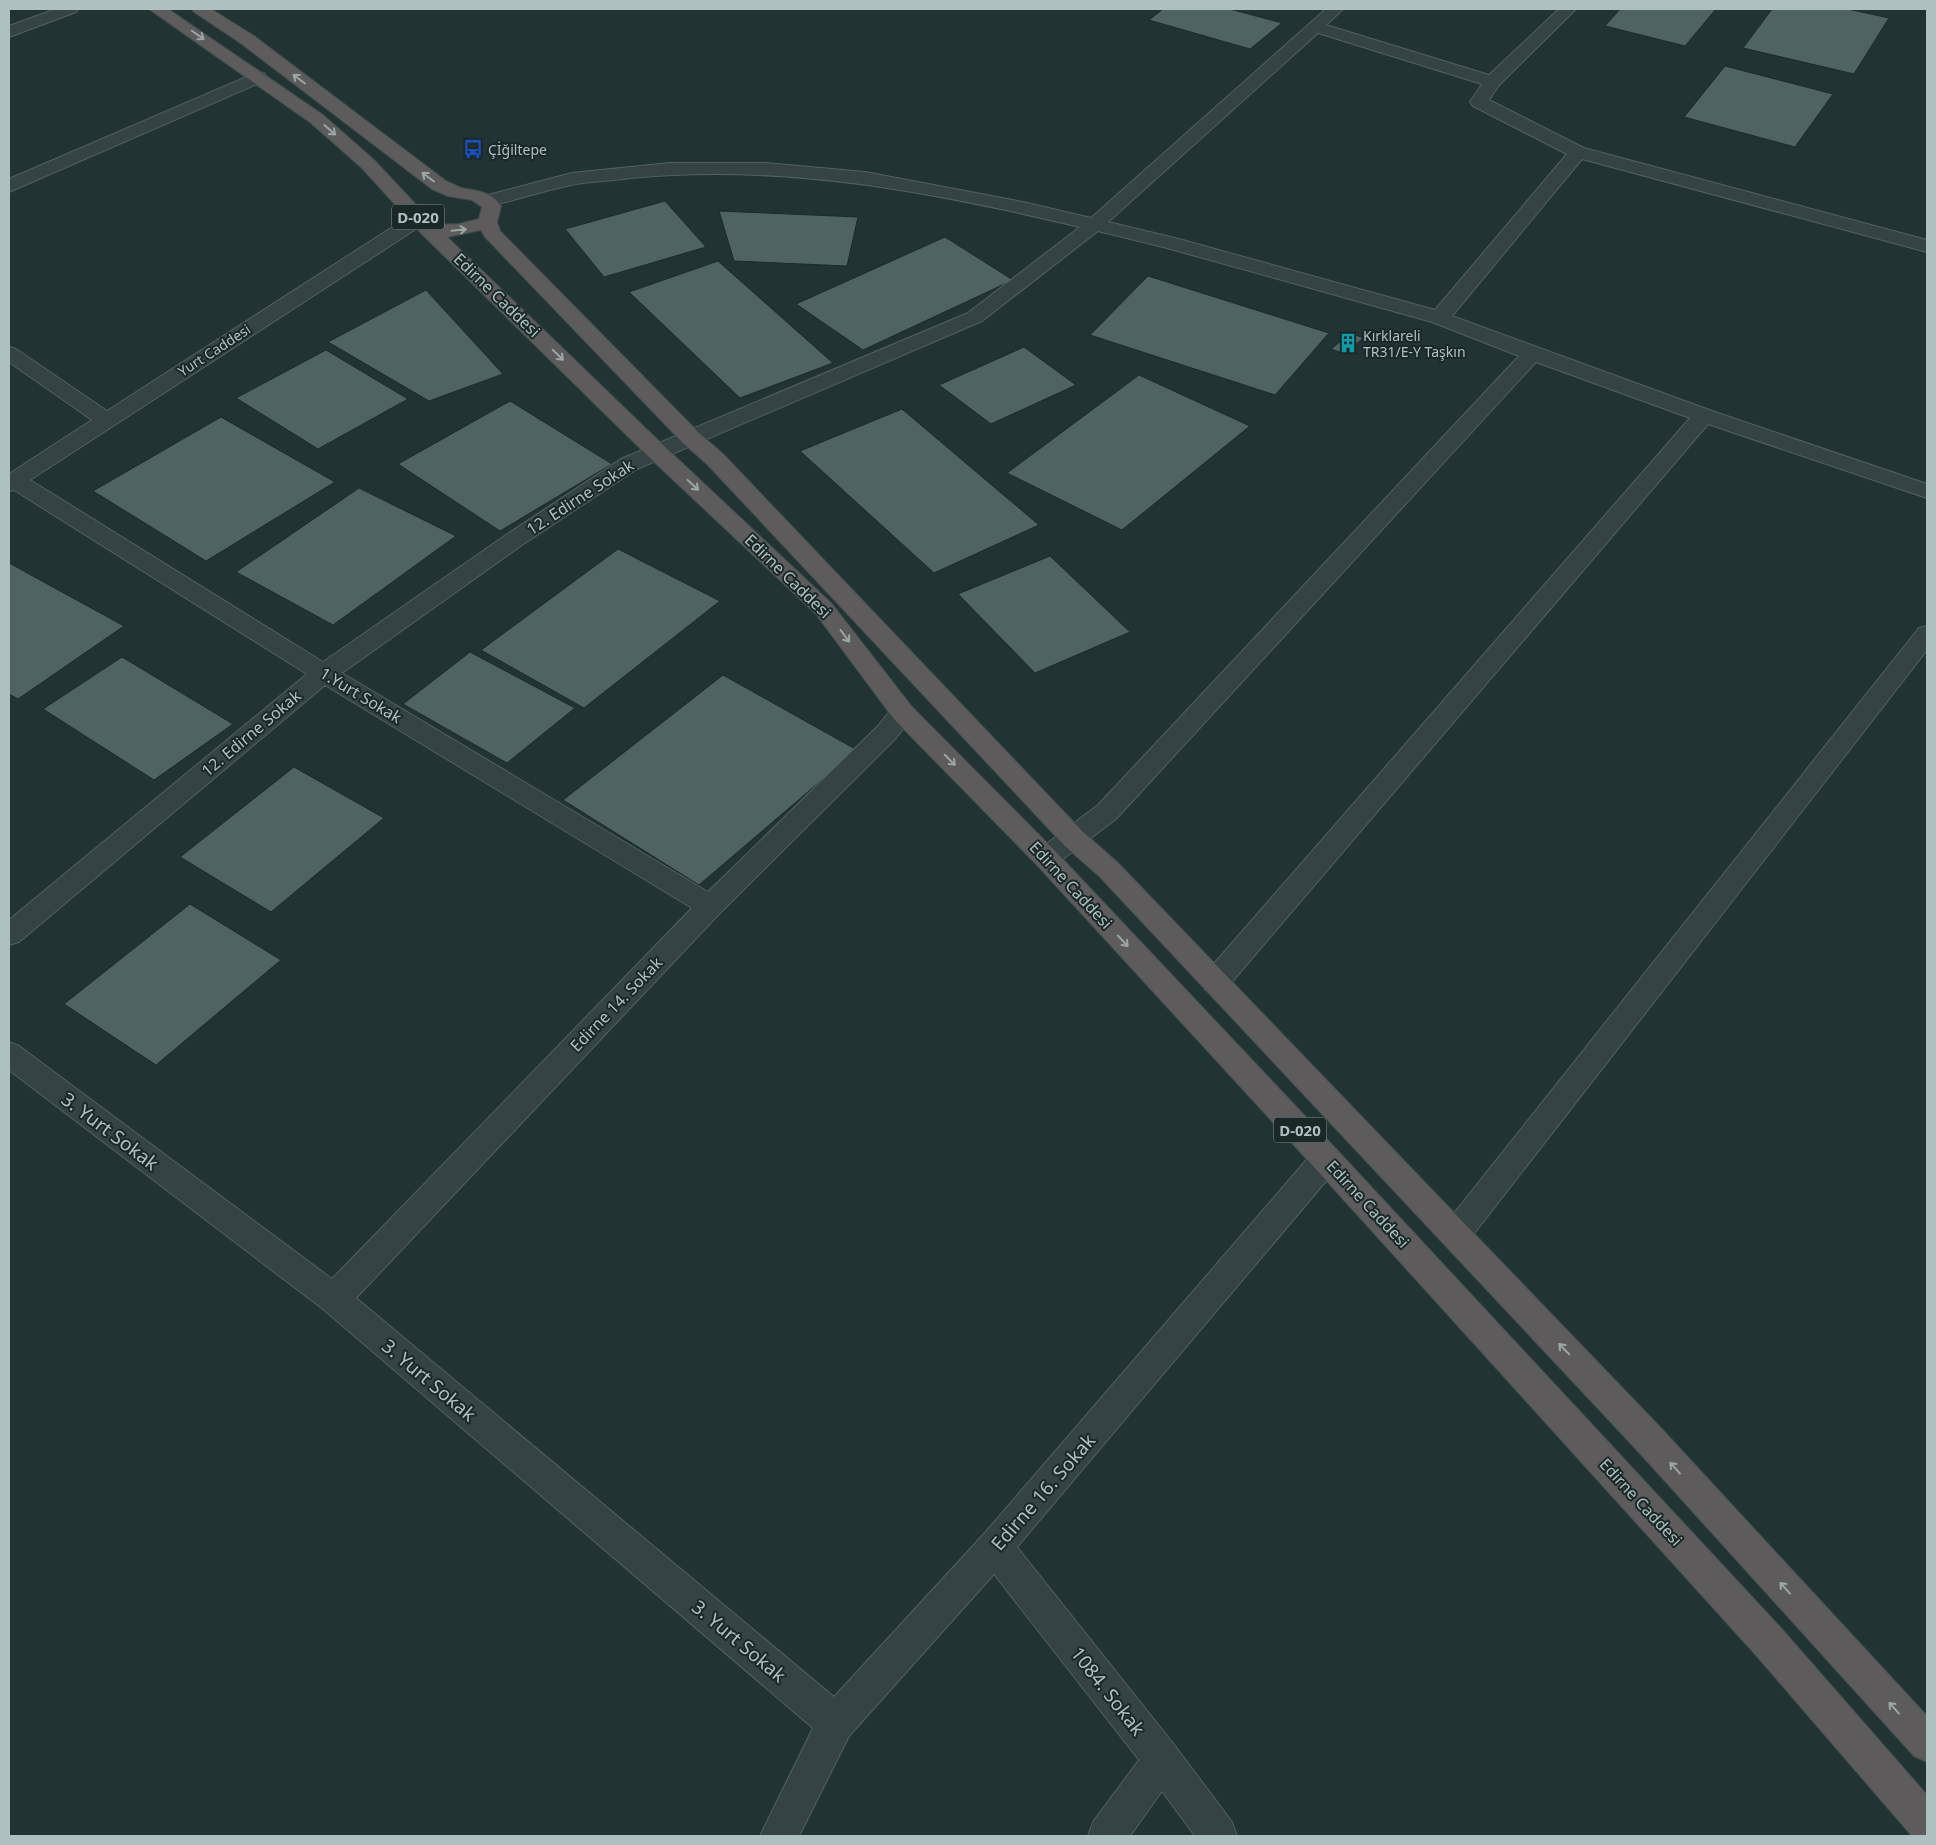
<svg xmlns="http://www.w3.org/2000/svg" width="1936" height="1845" viewBox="0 0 1936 1845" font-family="'Noto Sans',sans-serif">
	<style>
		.building { fill: #4f6363; stroke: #1c2a2a }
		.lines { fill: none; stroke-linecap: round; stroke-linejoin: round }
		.minor-casing { stroke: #526161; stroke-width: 2 }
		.trunk-casing { stroke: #3f4e4e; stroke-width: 2 }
		.minor { fill: #354344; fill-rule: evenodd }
		.trunk { fill: #5e5b5c; fill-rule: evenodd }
		.oneway { stroke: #9ba7a7 }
		.labels { text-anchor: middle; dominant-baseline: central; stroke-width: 4; stroke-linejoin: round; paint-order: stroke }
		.far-poi-label { font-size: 14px; fill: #afc0c0; stroke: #1a2828; text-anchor: start }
		.far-street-label { font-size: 14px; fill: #afc0c0; stroke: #1a2828 }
		.shield { fill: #1a2828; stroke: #829292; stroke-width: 1 }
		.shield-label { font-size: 15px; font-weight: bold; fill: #afc0c0 }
		.street-label { font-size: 16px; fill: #afc0c0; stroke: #1a2828 }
		.near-street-label { font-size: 19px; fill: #afc0c0; stroke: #1a2828 }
	</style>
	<rect width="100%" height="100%" fill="#233"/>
	<!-- building -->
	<g class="building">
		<polygon points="1163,9 1230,9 1282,23 1250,49 1149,20"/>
		<polygon points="1620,9 1716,9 1685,46 1605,26"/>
		<polygon points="1772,9 1848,9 1889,18 1854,74 1743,48"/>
		<polygon points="1725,66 1833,94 1795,147 1684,117"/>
		<polygon points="665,201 706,247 604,277 565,229"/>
		<polygon points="719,211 858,217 847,266 734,261"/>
		<polygon points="945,237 1013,280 863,350 796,304"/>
		<polygon points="718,261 833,363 740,398 629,292"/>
		<polygon points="1148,276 1329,333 1275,395 1090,335"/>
		<polygon points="426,290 503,374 429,401 328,342"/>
		<polygon points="1351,333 1363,338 1345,354 1331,349"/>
		<polygon points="1024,347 1076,385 991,424 939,385"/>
		<polygon points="326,350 408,399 318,449 236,398"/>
		<polygon points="1139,375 1250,426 1122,530 1007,473"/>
		<polygon points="510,401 612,464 500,531 398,464"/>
		<polygon points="902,409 1039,525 934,573 800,451"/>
		<polygon points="221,417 335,482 206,561 93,491"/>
		<polygon points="359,488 456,536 333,625 236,572"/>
		<polygon points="618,549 720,601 584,708 481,650"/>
		<polygon points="1050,556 1130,632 1035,673 958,594"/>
		<polygon points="9,563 124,626 18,699 9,694"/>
		<polygon points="470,652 575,708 507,763 403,704"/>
		<polygon points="122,657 233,724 154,780 43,709"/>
		<polygon points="723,675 857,750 699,885 563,800"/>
		<polygon points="294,767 384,818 271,912 180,857"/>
		<polygon points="190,904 281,960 156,1065 64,1004"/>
	</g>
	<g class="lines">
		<defs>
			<g id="minor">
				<polygon points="56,9 78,9 76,12 9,37 9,26"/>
				<path d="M 1326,9 L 1343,9 L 1326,25 L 1489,75 L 1559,9 L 1576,9 L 1499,85 L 1489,100 L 1584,148 L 1927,240 L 1927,252 L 1582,159 L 1452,316 L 1712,411 L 1927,484 L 1927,498 L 1708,424 L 1225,990 L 1215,993 L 1205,990 L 1201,982 L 1205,974 L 1690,418 L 1536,362 L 1116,819 L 1055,865 L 1046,868 L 1037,865 L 1033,858 L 1037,851 L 1098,805 L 1519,356 L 1432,322 L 1167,248 L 1098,231 L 982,321 L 637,469 L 522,545 L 342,673 L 708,892 L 878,726 C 889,713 893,702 912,707 L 915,713 L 896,738 L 720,913 L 356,1298 L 834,1697 L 983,1535 L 1315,1150 L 1326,1146 L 1337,1150 L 1341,1159 L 1337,1168 L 1017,1547 L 1175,1746 L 1232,1822 L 1237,1836 L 1195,1836 L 1162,1791 L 1130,1836 L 1088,1836 L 1093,1822 L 1139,1760 L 994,1574 L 849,1736 L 799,1836 L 760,1836 L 813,1728 L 323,1309 L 9,1070 L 9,1042 L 19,1046 L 332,1279 L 692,908 L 325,685 L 19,942 L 9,945 L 9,920 L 307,674 L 14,490 L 9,491 L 9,474 L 92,420 L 9,362 L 9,347 L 16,349 L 107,411 L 405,219 L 420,214 L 427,216 L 429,220 L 427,224 L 419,227 L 30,480 L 323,662 L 506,535 L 621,459 L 968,313 L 1080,227 C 933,192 783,163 631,178 C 612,181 591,181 571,185 C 543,191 515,200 487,207 L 480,205 L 478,201 L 480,197 L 572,173 L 670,163 L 766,163 L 865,172 L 1023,202 L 1091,218 ZM 1318,33 L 1482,84 L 1470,102 L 1473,106 L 1567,154 L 1435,310 L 1179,239 L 1108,222 Z"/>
				<polygon points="258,72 264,73 267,77 264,81 9,192 9,179"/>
				<polygon points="1927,626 1927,650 1466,1244 1455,1248 1444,1244 1439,1235 1444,1226 1919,628"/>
			</g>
			<path id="trunk" d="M 149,9 L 168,9 L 323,115 L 374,160 L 435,225 L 459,224 L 479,219 L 482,207 L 472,200 L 448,196 L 432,189 L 242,44 L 194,12 L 192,9 L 211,9 L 254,36 L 446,181 C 451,183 456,186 461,188 C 477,191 491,191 501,206 L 497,222 L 500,231 L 699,433 L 723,454 L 1083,832 L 1118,863 L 1660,1427 L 1927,1716 L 1927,1762 L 1914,1756 L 1636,1449 L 1100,877 L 1065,846 L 707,464 L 683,443 L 485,237 L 481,230 L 447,237 L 665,447 L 832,604 L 912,707 L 1055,851 L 1337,1150 L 1781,1628 L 1927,1795 L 1927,1836 L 1912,1836 L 1755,1654 L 1315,1168 L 1037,865 L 894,719 L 816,614 L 649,457 L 422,234 L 362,168 L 311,123 Z"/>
		</defs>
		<!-- minor casing -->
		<use href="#minor" class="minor-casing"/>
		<!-- trunk casing -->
		<use href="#trunk" class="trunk-casing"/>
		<!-- minor -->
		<use href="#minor" class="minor"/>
		<!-- trunk -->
		<use href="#trunk" class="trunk"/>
	</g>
	<!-- one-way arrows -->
	<defs><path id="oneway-shaft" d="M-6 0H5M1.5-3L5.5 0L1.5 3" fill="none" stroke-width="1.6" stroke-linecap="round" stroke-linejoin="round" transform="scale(1.25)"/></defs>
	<g class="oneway">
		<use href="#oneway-shaft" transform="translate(198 35) rotate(35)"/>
		<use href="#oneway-shaft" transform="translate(299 79) rotate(-143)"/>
		<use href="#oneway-shaft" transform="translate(330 130) rotate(42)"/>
		<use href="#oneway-shaft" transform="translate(428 177) rotate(-143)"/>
		<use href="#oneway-shaft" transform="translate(459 230) rotate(-6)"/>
		<use href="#oneway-shaft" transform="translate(558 355) rotate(44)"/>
		<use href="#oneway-shaft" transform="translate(693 485) rotate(43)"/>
		<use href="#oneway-shaft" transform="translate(845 636) rotate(53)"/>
		<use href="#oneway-shaft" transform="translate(950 760) rotate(45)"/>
		<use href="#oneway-shaft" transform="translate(1123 941) rotate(47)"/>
		<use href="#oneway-shaft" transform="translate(1564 1349) rotate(-134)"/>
		<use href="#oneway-shaft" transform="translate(1675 1468) rotate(-132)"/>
		<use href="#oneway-shaft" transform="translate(1785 1588) rotate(-132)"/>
		<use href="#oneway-shaft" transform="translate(1894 1708) rotate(-132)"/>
	</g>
	<!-- icons -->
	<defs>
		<symbol id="bus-bare" viewBox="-9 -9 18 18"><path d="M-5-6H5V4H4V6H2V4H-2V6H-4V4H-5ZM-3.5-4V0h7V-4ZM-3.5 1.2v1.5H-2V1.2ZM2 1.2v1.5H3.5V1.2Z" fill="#1a4fb4" stroke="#1a2828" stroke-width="2.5" paint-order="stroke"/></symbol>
		<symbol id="building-bare" viewBox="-9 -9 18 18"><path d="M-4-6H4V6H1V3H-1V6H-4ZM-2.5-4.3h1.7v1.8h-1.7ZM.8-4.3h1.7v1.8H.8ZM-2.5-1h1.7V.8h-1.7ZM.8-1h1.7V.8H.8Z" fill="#0f9aa8" stroke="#1a2828" stroke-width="2.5" paint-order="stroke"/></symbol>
	</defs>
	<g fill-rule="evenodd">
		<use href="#bus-bare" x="459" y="135" width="28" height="28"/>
		<use href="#building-bare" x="1334" y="329" width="28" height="28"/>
	</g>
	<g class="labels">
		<!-- far-poi labels -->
		<g class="far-poi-label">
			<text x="488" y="149">Çİğiltepe</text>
			<text x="1363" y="335">Kırklareli<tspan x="1363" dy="16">TR31/E-Y Taşkın</tspan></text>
		</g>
		<!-- far-street labels -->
		<g class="far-street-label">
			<text transform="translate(214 350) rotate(-33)">Yurt Caddesi</text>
		</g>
		<!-- shield labels -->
		<g class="shield">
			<rect x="392" y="204.5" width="52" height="25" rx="4"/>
			<rect x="1274" y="1117.5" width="52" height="25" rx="4"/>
		</g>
		<g class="shield-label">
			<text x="418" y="217">D-020</text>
			<text x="1300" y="1130">D-020</text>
		</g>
		<!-- street labels -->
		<g class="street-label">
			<text transform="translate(497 295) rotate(44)">Edirne Caddesi</text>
			<text transform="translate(580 497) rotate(-33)">12. Edirne Sokak</text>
			<text transform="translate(788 576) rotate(44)">Edirne Caddesi</text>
			<text transform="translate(361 695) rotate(31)">1.Yurt Sokak</text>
			<text transform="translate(251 733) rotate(-40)">12. Edirne Sokak</text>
			<text transform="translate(1071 885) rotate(47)">Edirne Caddesi</text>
			<text transform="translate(616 1004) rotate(-46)">Edirne 14. Sokak</text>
			<text transform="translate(1368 1204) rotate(47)">Edirne Caddesi</text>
			<text transform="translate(1641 1502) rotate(47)">Edirne Caddesi</text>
		</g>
		<!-- near-street labels -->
		<g class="near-street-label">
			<text transform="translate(110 1131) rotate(37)">3. Yurt Sokak</text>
			<text transform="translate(429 1380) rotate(40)">3. Yurt Sokak</text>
			<text transform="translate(1043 1492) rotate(-49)">Edirne 16. Sokak</text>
			<text transform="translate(739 1641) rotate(40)">3. Yurt Sokak</text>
			<text transform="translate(1108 1691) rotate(52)">1084. Sokak</text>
		</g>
	</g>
	<!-- border -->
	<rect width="1936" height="1845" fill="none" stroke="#afc0c0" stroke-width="20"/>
</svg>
